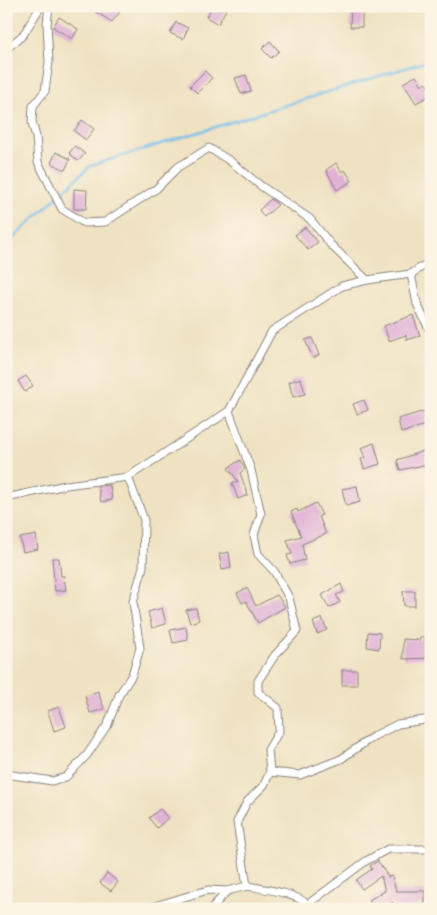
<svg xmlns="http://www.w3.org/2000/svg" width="437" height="915" viewBox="0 0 437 915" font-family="'Playpen Sans',sans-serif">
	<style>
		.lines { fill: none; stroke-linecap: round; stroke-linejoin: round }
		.stream { stroke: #72bdeb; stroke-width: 2.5 }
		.building { fill: #e0b2d6 }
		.street-casing { stroke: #88827e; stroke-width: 9 }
		.street { stroke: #fff; stroke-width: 7 }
	</style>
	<rect width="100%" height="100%" fill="#fcf5e5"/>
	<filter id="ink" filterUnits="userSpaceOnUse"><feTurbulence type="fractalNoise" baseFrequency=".02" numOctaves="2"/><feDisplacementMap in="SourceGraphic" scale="10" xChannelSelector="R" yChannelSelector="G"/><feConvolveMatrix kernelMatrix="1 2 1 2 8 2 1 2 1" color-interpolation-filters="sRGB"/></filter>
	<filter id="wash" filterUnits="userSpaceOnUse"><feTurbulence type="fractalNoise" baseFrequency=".0096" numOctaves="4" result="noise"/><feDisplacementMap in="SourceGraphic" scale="20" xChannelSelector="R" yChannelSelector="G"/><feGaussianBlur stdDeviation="1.12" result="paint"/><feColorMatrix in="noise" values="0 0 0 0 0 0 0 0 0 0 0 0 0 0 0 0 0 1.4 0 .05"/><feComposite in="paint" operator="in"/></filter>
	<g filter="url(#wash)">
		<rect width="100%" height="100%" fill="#efe2c2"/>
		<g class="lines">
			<!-- stream -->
			<polyline class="stream" points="6,245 90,166 431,60"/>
		</g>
		<g id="blocks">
			<!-- building -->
			<g class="building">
				<polygon points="86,6 114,6 121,10 112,22"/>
				<polygon points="213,6 228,6 218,24 206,17"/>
				<polygon points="351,6 362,6 362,27 350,27"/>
				<polygon points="59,17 78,29 72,39 53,27"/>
				<polygon points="176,22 188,28 183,39 170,33"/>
				<polygon points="270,41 279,51 271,58 262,49"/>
				<polygon points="205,71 212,78 197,93 190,86"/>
				<polygon points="246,75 251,91 241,94 235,78"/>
				<polygon points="416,76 422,85 426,83 431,91 431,95 416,103 403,83"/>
				<polygon points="82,120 94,129 86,140 74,131"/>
				<polygon points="75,146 85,154 78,161 69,153"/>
				<polygon points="56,152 70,159 65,170 51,163"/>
				<polygon points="336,163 342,172 345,170 352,181 337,190 326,170"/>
				<polygon points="74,189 87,190 86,209 74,209"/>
				<polygon points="271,199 278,205 264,217 259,210"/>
				<polygon points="305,227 318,242 308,250 295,235"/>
				<polygon points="413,315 420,336 407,340 406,335 389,341 384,326"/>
				<polygon points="312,338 319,355 313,358 305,340"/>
				<polygon points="26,376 33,386 25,392 18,381"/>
				<polygon points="301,378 305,394 293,397 289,382"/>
				<polygon points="364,400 368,410 357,414 353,404"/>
				<polygon points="431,409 431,423 401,433 398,419"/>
				<polygon points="374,443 380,464 364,469 361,459 365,458 361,448"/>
				<polygon points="429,449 431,480 429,480 424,465 400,470 397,460"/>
				<polygon points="240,460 245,469 240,473 248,495 238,499 232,483 238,481 228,468"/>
				<polygon points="110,485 112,500 101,502 98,486"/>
				<polygon points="357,486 360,502 346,506 342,489"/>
				<polygon points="316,503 322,515 319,516 326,534 302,544 305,560 290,564 287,555 292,554 287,540 301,536 291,512 297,509 298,512"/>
				<polygon points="36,535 38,549 23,552 20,538"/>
				<polygon points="229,552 231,568 222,570 219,554"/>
				<polygon points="52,558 59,558 61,576 64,576 66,590 55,591"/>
				<polygon points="341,584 344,592 336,595 340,602 329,608 322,595"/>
				<polygon points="247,588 256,606 277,595 285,607 258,623 246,601 242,603 237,593"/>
				<polygon points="403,591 415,591 415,606 404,606"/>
				<polygon points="162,608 166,624 152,628 148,612"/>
				<polygon points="196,608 199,620 190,623 186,610"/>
				<polygon points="322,618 327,630 317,634 313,622"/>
				<polygon points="186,627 188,640 173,643 170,630"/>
				<polygon points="368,632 380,633 379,649 367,647"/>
				<polygon points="420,637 431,637 431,658 403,659 403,639 420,640"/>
				<rect x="342" y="670" width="15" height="15"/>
				<polygon points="98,691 104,709 90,713 85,696"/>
				<polygon points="59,707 66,727 54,731 48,711"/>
				<polygon points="160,809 168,818 157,828 149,818"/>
				<polygon points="378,861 388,877 392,876 396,891 425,891 425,904 417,904 417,909 393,909 393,902 382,909 374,909 369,900 385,891 381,876 362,889 356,880 372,869 370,866"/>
				<polygon points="107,873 118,882 111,891 100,883"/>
			</g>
		</g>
	</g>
	<g filter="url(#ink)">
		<use href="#blocks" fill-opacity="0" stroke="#88827e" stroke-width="1"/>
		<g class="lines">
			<defs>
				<g id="street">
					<polyline points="49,6 47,24 49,62 45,91 33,106 32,122 36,137 38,162 62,209 84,223 105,222 156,189 178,167 209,148 230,161 261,186 310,219 331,245 367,280"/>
					<polyline points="6,49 23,35 41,6"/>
					<polyline points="411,274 417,304 431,333"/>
					<polyline points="6,498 66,485 128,477 229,411 272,331 342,286 367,280 411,274 431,261"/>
					<polyline points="270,772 300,775 341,759 374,736 398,724 431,719"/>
					<polyline points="6,774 52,781 66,777 87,755 108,724 119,695 132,675 140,648 133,602 143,567 144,520 128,477"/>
					<path d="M 247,886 C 264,889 302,893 311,909"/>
					<polyline points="308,904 366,861 388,849 431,849"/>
					<polyline points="145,909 208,890 227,891"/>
					<polyline points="211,909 227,891 247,886 237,822 247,802 264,785 270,772 268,750 279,731 278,708 258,692 258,681 275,655 297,631 289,598 274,571 258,554 254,535 261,514 251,470 229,411"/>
				</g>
			</defs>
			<!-- street casing -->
			<use href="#street" class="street-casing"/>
			<!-- street -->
			<use href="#street" class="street"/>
		</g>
	</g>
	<!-- margin -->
	<rect width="437" height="915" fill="none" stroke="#fcf5e5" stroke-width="25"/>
</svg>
